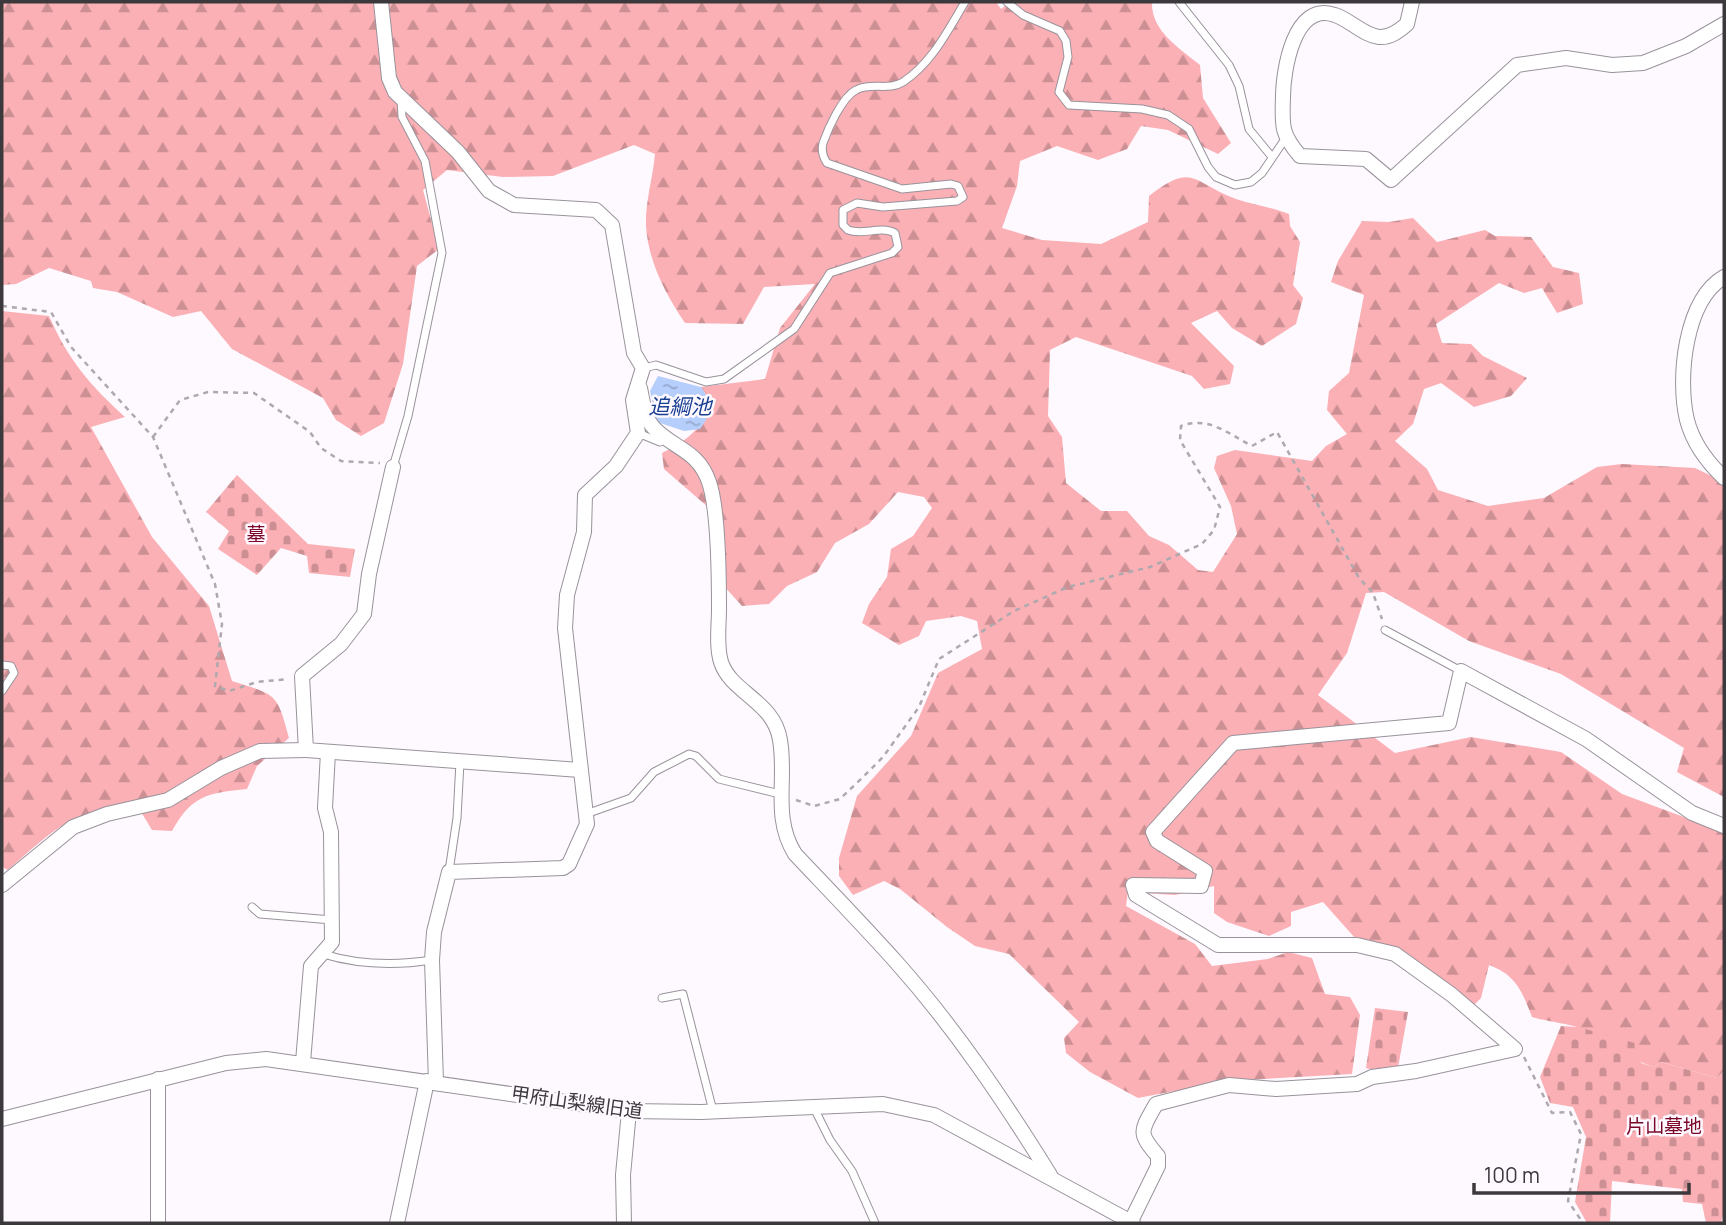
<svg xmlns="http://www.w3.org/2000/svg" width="1726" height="1225" viewBox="0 0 1726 1225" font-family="Manrope,'Noto Sans JP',sans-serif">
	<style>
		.forest { fill: url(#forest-firs) }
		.cemetery { fill: url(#cemetery-stones) }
		.water { fill: url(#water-ripples) }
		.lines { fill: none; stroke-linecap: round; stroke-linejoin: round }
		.service-casing { stroke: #99929b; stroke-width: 9 }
		.minor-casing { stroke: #99929b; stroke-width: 16 }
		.path { stroke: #ada9ae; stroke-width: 2.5; stroke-dasharray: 5 5; stroke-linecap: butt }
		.service { stroke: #fff; stroke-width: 7 }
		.minor { stroke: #fff; stroke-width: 14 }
		.labels { text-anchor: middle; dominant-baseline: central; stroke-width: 5; stroke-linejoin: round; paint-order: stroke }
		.park-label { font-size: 19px; fill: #7a0527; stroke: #fdf9ff }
		.street-label { font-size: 19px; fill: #3c393d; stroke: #fdf9ff }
		.water-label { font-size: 21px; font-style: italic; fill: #1a4093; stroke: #fdf9ff }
	</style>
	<defs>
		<pattern id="forest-firs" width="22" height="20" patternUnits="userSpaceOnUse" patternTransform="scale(1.75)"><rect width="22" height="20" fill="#fbb0b5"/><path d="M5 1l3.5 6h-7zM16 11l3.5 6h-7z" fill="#cc9094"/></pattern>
		<pattern id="cemetery-stones" width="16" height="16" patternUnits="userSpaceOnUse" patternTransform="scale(1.75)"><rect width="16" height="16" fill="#fbb0b5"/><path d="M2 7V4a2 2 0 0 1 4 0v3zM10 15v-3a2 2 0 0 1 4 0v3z" fill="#cc9094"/></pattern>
		<pattern id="water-ripples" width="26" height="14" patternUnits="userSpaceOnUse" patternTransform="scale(1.75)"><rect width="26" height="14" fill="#b6cefb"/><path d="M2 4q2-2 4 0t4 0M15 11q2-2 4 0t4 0" fill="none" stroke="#95a8cc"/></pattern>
	</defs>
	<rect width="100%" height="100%" fill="#fdf9ff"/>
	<!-- forest -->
	<g class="forest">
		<path d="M 2,2 L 996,2 L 1001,9 L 1010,2 L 1152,2 C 1151,31 1179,48 1200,65 L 1203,98 L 1231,143 L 1218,154 L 1168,130 L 1141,126 L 1127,149 L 1098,160 L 1057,146 L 1020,161 L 1017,186 L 1002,228 L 1042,240 L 1101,244 L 1148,222 L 1149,196 C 1194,161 1192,183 1236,199 C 1253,205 1271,207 1289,214 L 1290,226 L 1300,242 L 1293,285 L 1303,298 L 1296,324 L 1262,346 L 1232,328 L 1217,311 L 1191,323 L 1234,366 L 1230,384 L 1204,389 L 1192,376 L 1076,337 L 1050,350 L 1048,416 L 1062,437 L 1066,483 L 1101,511 L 1127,511 L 1149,536 L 1169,545 L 1198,570 L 1213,572 L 1237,534 L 1231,506 L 1214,468 L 1217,456 L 1235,450 L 1312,461 L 1326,446 L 1347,434 L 1327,410 L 1329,391 L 1349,373 L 1364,295 L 1331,282 L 1338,261 L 1362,221 L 1389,222 L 1413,218 L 1437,242 L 1485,230 L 1495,236 L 1531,237 L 1553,267 L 1579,273 L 1583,304 L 1557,313 L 1542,288 L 1524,293 L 1499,283 L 1436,324 L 1442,343 L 1471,344 L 1483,356 L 1527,378 L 1511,396 L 1474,407 L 1441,383 L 1424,389 L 1413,424 L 1395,441 L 1427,469 L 1438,490 L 1488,506 L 1544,498 L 1597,467 L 1622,464 L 1695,468 L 1724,482 L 1724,797 L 1677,772 L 1684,748 L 1561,674 L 1469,641 L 1384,592 L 1366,593 L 1347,653 L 1318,695 L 1395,753 L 1471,737 L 1561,752 L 1622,794 L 1724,832 L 1724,1071 L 1717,1078 L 1661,1062 L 1654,1067 C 1627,1059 1606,1039 1580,1028 C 1570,1024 1545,1021 1532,1017 C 1522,991 1516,975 1489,965 L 1481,998 L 1472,1007 L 1416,960 L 1355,938 L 1323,902 L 1291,912 L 1291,926 L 1269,936 L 1227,922 L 1214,913 L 1214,886 L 1175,895 L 1128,892 L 1126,906 L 1195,944 L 1212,966 L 1268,959 L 1288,952 L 1312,958 L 1325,994 L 1350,997 L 1360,1015 L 1352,1074 L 1227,1081 L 1138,1098 L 1090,1072 L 1066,1053 L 1064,1038 L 1079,1022 L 1009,954 L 975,946 L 947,927 L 900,889 L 884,881 L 853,895 L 839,876 L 839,858 L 857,796 L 911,736 L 938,673 L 982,649 L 977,621 L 961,616 L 926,621 L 919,636 L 899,645 L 862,623 L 869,604 L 887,577 L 891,549 L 913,536 L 932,508 L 924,497 L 898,492 L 869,524 L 835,543 L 817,572 L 787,586 L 769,604 L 742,606 L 723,585 L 716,514 L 664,469 L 662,453 C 687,441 700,430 712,404 L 701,387 L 765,379 L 780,328 L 815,284 L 764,287 L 743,324 L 685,323 C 666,295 648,261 646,226 C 645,203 653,177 655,154 L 634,145 L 553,176 L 503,177 L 447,170 L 423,190 L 439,249 L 417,266 L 403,364 L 384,423 L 361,436 L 336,420 L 323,398 L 232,349 L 201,311 L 173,317 L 117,292 L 93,288 L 91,281 L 49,268 L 16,284 L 2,285 Z"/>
		<path d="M 2,311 L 49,316 C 69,361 89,384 125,417 L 91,427 L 152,537 L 209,606 L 232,681 C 276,695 277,692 289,738 L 257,766 L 247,789 C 208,793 192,795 172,831 L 152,830 L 135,802 C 73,810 53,830 8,870 L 2,867 Z"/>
	</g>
	<!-- cemetery -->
	<g class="cemetery">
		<polygon points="237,475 308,544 355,549 350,577 309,573 307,556 281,548 257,575 218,549 229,531 206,512"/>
		<polygon points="1375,1008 1408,1012 1398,1068 1378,1071 1366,1068"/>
		<polygon points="1561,1026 1578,1027 1638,1044 1641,1063 1654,1067 1661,1062 1717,1078 1724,1071 1724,1211 1721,1223 1706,1223 1702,1204 1683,1202 1682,1189 1612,1181 1610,1223 1587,1223 1575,1202 1586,1137 1573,1107 1550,1103 1540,1077"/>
	</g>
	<!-- water -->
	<path class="water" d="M 658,376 L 701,387 C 713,405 713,411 700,429 L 684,431 L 657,422 L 650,391 Z"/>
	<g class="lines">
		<defs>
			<g id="service">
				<polyline points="1007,2 1023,15 1060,31 1066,41 1068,57 1059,92 1069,105 1142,109 1168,115 1189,129 1208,167 1216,177 1235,185 1251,182 1262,173 1285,139"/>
				<polyline points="1179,2 1229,65 1239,86 1249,129 1272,157"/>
				<path d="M 644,368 L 656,365 L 706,382 L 724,379 L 794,329 L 830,273 L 892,253 L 898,247 L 895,233 C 880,225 864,236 848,230 L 843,225 L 843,210 L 857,203 L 883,207 L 957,201 L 963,197 L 958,186 L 951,184 L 902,189 L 827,163 C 823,157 821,151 823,143 C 828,129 842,97 856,90 C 871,82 889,91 903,82 C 932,63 948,30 965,2"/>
				<polyline points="638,433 660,442 666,439"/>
				<polyline points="393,467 408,416 442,253 425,161 402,117 401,99"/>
				<polyline points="1385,630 1461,671"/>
				<polyline points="2,665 11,666 14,673 2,691"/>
				<polyline points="586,814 631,798 654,772 689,754 696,756 719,779 780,794"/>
				<polyline points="449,871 457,818 460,762"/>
				<polyline points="252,907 260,914 332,920"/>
				<path d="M 323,954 C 359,965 394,966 432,960"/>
				<polyline points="662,998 683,994 713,1111"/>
				<polyline points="813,1106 830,1140 852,1171 875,1223"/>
			</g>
			<g id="minor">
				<polyline points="381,2 389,78 395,92 458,152 489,191 514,205 596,210 612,225 634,353 643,368 633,400 638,433 616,466 585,495 584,532 567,595 565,628 587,824 569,864 563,868 449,872 434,932 432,960 436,1082"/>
				<path d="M 1412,2 L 1407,24 C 1399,31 1390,38 1379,37 C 1363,35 1350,20 1335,15 C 1294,0 1283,71 1283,97 C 1282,126 1281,134 1300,156 L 1366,159 L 1391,180 L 1517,65 L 1566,58 L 1612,65 L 1643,63 L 1686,46 L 1724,24"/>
				<path d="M 1724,277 C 1685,300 1677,378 1687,420 C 1693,443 1707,462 1724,478"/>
				<path d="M 640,388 C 643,401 644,418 654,428 C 674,449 698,450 709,482 C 718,508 719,579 719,609 C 719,625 716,646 721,662 C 731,693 774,701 780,740 C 787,780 772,817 795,854 C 829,890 864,926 897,963 C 955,1028 1004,1101 1050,1175"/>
				<polyline points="393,467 369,574 364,614 341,644 302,676 306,750 580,770"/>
				<polyline points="2,885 73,827 107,814 168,800 221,768 260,751 306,750"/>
				<polyline points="303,1062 311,966 332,942 331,832 325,808 328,752"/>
				<polyline points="2,1119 226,1063 266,1059 629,1111 701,1112 883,1104 934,1115 1133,1223"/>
				<path d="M 1131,1221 L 1158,1166 L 1158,1156 C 1137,1132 1141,1131 1156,1104 L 1229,1085 L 1276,1089 L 1357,1084 L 1372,1077 L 1416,1071 L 1515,1049 L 1452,995 L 1395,954 L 1357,945 L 1218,945 L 1136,895 L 1133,885 L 1201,886 L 1205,871 L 1157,841 L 1153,832 L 1233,743 L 1449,723 L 1461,671 L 1586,739 L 1692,813 L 1724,826"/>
				<polyline points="158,1223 158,1079"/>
				<polyline points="397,1223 427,1081"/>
				<polyline points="624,1223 623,1175 629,1111"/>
			</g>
		</defs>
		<!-- service casing -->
		<use href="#service" class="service-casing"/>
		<!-- minor casing -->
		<use href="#minor" class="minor-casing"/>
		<!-- path -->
		<g class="path">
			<polyline points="2,306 51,312 71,347 153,437 215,584 222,624 215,686 229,691 257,682 288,679"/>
			<polyline points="153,437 180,400 208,392 254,393 310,432 321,448 341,461 380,463"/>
			<path d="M 796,800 L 814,806 L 840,799 L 863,777 L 883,757 L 919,707 L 939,659 L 1014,611 L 1068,587 L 1150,567 L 1202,544 L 1214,530 L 1220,507 L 1180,440 L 1181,426 C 1209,416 1227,433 1252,446 L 1277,432 L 1359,578 L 1373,593 L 1382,619"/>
			<polyline points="1524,1057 1552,1113 1570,1112 1581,1134 1568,1201 1583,1223"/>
		</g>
		<!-- service -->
		<use href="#service" class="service"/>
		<!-- minor -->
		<use href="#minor" class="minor"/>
	</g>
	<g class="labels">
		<!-- park labels -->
		<g class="park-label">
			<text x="256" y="534">墓</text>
			<text x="1664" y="1126">片山墓地</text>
		</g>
		<!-- street labels -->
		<g class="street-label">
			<text transform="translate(577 1102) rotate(8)">甲府山梨線旧道</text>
		</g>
		<!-- water labels -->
		<g class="water-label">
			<text x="680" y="406">追綱池</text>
		</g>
	</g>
	<!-- border -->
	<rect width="1726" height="1225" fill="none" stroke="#3c393d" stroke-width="7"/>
	<!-- scale -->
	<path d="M1474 1183v10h215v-10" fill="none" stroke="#3c393d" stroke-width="3.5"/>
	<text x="1484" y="1183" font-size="21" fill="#3c393d" stroke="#fdf9ff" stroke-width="5" paint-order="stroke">100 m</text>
</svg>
